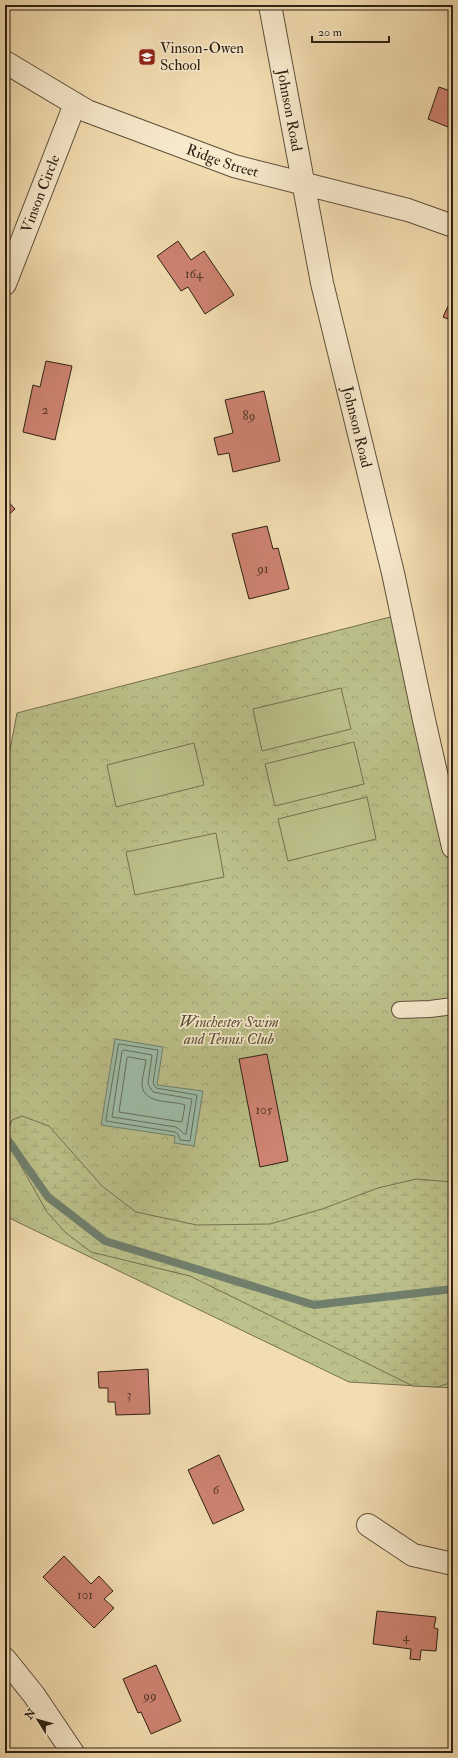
<svg xmlns="http://www.w3.org/2000/svg" width="458" height="1758" viewBox="0 0 458 1758" font-family="'IM FELL Double Pica',serif">
	<style>
		.forest { fill: url(#forest-crowns); stroke: #75704f }
		.wetland { fill: url(#wetland-marsh); stroke: #75704f }
		.pitch { fill: #bcc08a; stroke: #75704f }
		.water { fill: #9cbda7; stroke: #707f6c }
		.lines { fill: none; stroke-linecap: round; stroke-linejoin: round }
		.shore { stroke: #656f5e; stroke-width: 1 }
		.stream { stroke: #707f6c; stroke-width: 8 }
		.building { fill: #ce8371; stroke: #2e2114 }
		.service-casing { stroke: #5f503b; stroke-width: 18 }
		.minor-casing { stroke: #5f503b; stroke-width: 24 }
		.tertiary-casing { stroke: #5f503b; stroke-width: 24 }
		.service { stroke: #f7e9cc; stroke-width: 16 }
		.minor { stroke: #f7e9cc; stroke-width: 22 }
		.tertiary { stroke: #f7e9cc; stroke-width: 22 }
		.labels { text-anchor: middle; dominant-baseline: central; stroke-width: 3.5; stroke-linejoin: round; paint-order: stroke }
		.number-label { font-size: 13px; fill: #563a2b }
		.poi-label { font-size: 15px; fill: #2e2114; stroke: #f7e9cc; text-anchor: start }
		.street-label { font-size: 15px; fill: #2e2114; stroke: #f7e9cc }
		.park-label { font-size: 15px; font-style: italic; fill: #595137; stroke: #f7e9cc }
	</style>
	<defs>
		<pattern id="forest-crowns" width="20" height="18" patternUnits="userSpaceOnUse"><rect width="20" height="18" fill="#bcc08a"/><path d="M2 6a3 3 0 1 1 6 0M12 15a3 3 0 1 1 6 0" fill="none" stroke="#a2a576"/></pattern>
		<pattern id="wetland-marsh" width="20" height="14" patternUnits="userSpaceOnUse"><rect width="20" height="14" fill="#bcc08a"/><path d="M1 5h8M5 5V1M11 12h8M15 12V8" fill="none" stroke="#a2a576"/></pattern>
	</defs>
	<rect width="100%" height="100%" fill="#f2ddb1"/>
	<filter id="stains"><feTurbulence type="fractalNoise" baseFrequency=".005" numOctaves="4"/><feColorMatrix values="0 0 0 0 .2 0 0 0 0 .09 0 0 0 0 .02 0 0 0 .5 -.17"/></filter>
	<radialGradient id="worn" r=".72"><stop offset=".6" stop-color="#630" stop-opacity="0"/><stop offset="1" stop-color="#630" stop-opacity=".3"/></radialGradient>
	<!-- forest -->
	<polygon class="forest" points="402,614 453,844 453,1388 349,1382 5,1216 5,776 17,713"/>
	<!-- wetland -->
	<polygon class="wetland" points="22,1116 49,1126 102,1186 136,1212 197,1225 270,1224 322,1209 378,1188 416,1179 453,1182 453,1382 437,1387 413,1386 190,1276 91,1252 66,1233 47,1212 12,1150 8,1131 12,1120"/>
	<!-- pitch -->
	<g class="pitch">
		<polygon points="341,688 351,729 262,751 253,709"/>
		<polygon points="354,742 364,784 275,806 265,764"/>
		<polygon points="194,743 204,785 116,807 107,765"/>
		<polygon points="367,797 376,839 288,861 278,819"/>
		<polygon points="216,833 224,877 135,895 126,852"/>
	</g>
	<!-- water -->
	<polygon class="water" points="115,1039 163,1047 157,1085 203,1091 194,1146 174,1143 175,1136 101,1125"/>
	<g class="lines">
		<!-- shore -->
		<g class="shore">
			<polygon points="119,1044 158,1050 153,1083 156,1088 197,1095 190,1141 180,1140 178,1134 175,1132 106,1121"/>
			<polygon points="124,1050 152,1055 148,1084 153,1092 192,1099 186,1134 184,1134 180,1130 176,1127 112,1117 122,1051"/>
			<path d="M 129,1057 L 146,1060 C 145,1068 142,1077 142,1085 C 144,1105 172,1100 185,1105 L 182,1122 L 119,1112 L 127,1058 Z"/>
		</g>
		<!-- stream -->
		<polyline class="stream" points="5,1136 48,1197 105,1241 314,1305 453,1289"/>
	</g>
	<!-- building -->
	<g class="building">
		<polygon points="439,87 453,92 453,129 428,119"/>
		<polygon points="178,241 191,260 204,251 234,295 205,314 188,287 181,291 157,256"/>
		<polygon points="448,306 453,308 453,321 443,317"/>
		<polygon points="46,361 72,366 55,440 23,432 33,385 40,387"/>
		<polygon points="264,391 280,461 233,472 229,453 218,455 214,438 233,433 225,400"/>
		<polygon points="5,498 15,509 5,518"/>
		<polygon points="267,526 273,549 278,548 289,589 249,599 232,534"/>
		<polygon points="267,1054 288,1161 260,1167 239,1059"/>
		<polygon points="148,1369 150,1414 116,1415 115,1402 108,1402 108,1388 99,1388 98,1372"/>
		<polygon points="219,1455 244,1510 213,1524 188,1470"/>
		<polygon points="64,1556 91,1584 99,1576 113,1591 104,1599 114,1608 94,1628 43,1577"/>
		<polygon points="377,1611 436,1617 434,1628 438,1629 436,1651 421,1650 420,1660 410,1659 411,1649 373,1644"/>
		<polygon points="156,1665 181,1721 151,1734 141,1712 138,1713 123,1679"/>
	</g>
	<g class="lines">
		<defs>
			<polyline id="service" points="400,1010 430,1009 453,1006"/>
			<g id="minor">
				<path id="s1" d="M 5,284 L 75,104"/>
				<polyline points="368,1525 413,1555 453,1564"/>
				<polyline points="5,1659 34,1695 73,1753"/>
			</g>
			<g id="tertiary">
				<path id="s2" d="M 270,5 L 322,283 L 393,573 L 424,720 L 453,847"/>
				<path id="s3" d="M 5,62 L 87,111 L 234,166 L 408,210 L 453,226"/>
			</g>
		</defs>
		<!-- service casing -->
		<use href="#service" class="service-casing"/>
		<!-- minor casing -->
		<use href="#minor" class="minor-casing"/>
		<!-- tertiary casing -->
		<use href="#tertiary" class="tertiary-casing"/>
		<!-- service -->
		<use href="#service" class="service"/>
		<!-- minor -->
		<use href="#minor" class="minor"/>
		<!-- tertiary -->
		<use href="#tertiary" class="tertiary"/>
	</g>
	<!-- icons -->
	<defs>
		<symbol id="school-square" viewBox="-11 -11 22 22"><rect x="-9" y="-9" width="18" height="18" rx="4" fill="#8f2418" stroke="#f7e9cc"/><path d="M0-5L7-2L0 1L-7-2ZM-4 1L0 2.5L4 1V4Q0 6-4 4Z" fill="#fff"/></symbol>
	</defs>
	<g fill-rule="evenodd">
		<use href="#school-square" x="137" y="47" width="20" height="20"/>
	</g>
	<g class="labels">
		<!-- number labels -->
		<g class="number-label">
			<text x="194" y="274">164</text>
			<text x="45" y="410">2</text>
			<text x="249" y="416">89</text>
			<text x="263" y="569">91</text>
			<text x="264" y="1110">105</text>
			<text x="129" y="1395">3</text>
			<text x="216" y="1490">6</text>
			<text x="85" y="1595">101</text>
			<text x="406" y="1637">4</text>
			<text x="150" y="1696">99</text>
		</g>
		<!-- poi labels -->
		<g class="poi-label">
			<text x="160" y="48">Vinson-Owen<tspan x="160" dy="17">School</tspan></text>
		</g>
		<!-- street labels -->
		<g class="street-label">
			<text stroke="none"><textPath href="#s2" startOffset="107">Johnson Road</textPath></text>
			<text stroke="none"><textPath href="#s3" startOffset="240">Ridge Street</textPath></text>
			<text stroke="none"><textPath href="#s1" startOffset="97">Vinson Circle</textPath></text>
			<text stroke="none"><textPath href="#s2" startOffset="431">Johnson Road</textPath></text>
		</g>
		<!-- park labels -->
		<g class="park-label">
			<text x="229" y="1022">Winchester Swim<tspan x="229" dy="17">and Tennis Club</tspan></text>
		</g>
	</g>
	<!-- margin -->
	<rect width="458" height="1758" fill="none" stroke="#f2ddb1" stroke-width="20"/>
	<rect x="6" y="6" width="446" height="1746" fill="none" stroke="#2e2114" stroke-width="2"/>
	<rect x="10" y="10" width="438" height="1738" fill="none" stroke="#2e2114"/>
	<!-- north arrow -->
	<g transform="translate(38 1720) rotate(307)" stroke="#f7e9cc" stroke-width="3" paint-order="stroke">
	<path d="M0-3L7 15L0 10L-7 15Z" fill="#2e2114"/>
	<text y="-6" font-size="11" font-weight="bold" text-anchor="middle" fill="#2e2114">N</text>
	</g>
	<!-- scale -->
	<path d="M312 36v6h77v-6" fill="none" stroke="#2e2114" stroke-width="2"/>
	<text x="318" y="36" font-size="12" fill="#2e2114" stroke="#f7e9cc" stroke-width="3" paint-order="stroke">20 m</text>
	<rect width="100%" height="100%" filter="url(#stains)"/>
	<rect width="100%" height="100%" fill="url(#worn)"/>
</svg>
